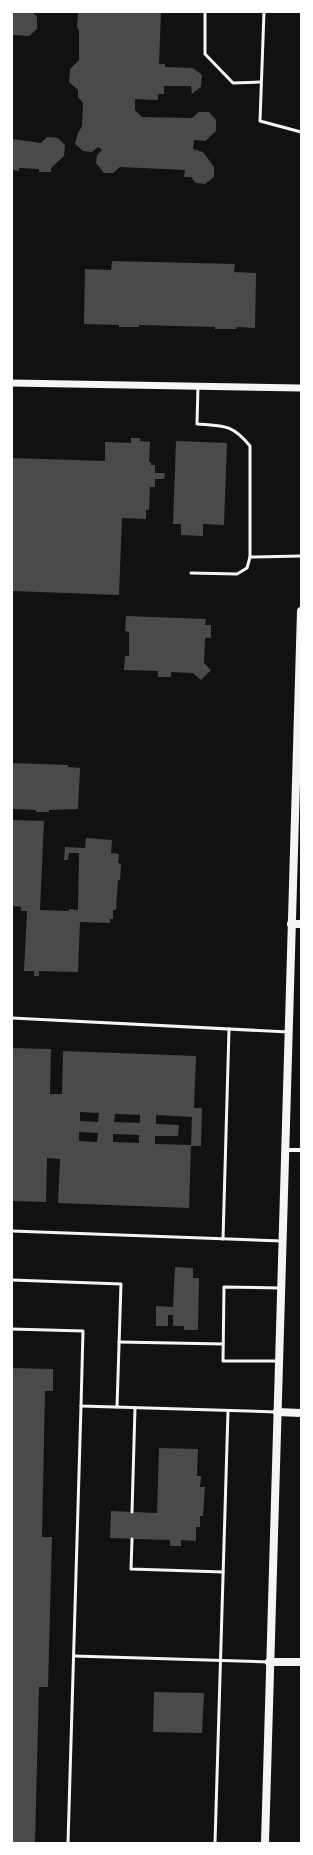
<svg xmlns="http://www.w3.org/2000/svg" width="313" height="1855" viewBox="0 0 313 1855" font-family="Arial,sans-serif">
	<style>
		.building { fill: #4a4a4a; fill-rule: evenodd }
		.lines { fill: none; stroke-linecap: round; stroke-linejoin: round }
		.service { stroke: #f5f5f5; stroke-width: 3 }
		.minor { stroke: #f5f5f5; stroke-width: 4 }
		.tertiary { stroke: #f5f5f5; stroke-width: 7 }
		.secondary { stroke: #f5f5f5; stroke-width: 8 }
	</style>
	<rect width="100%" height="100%" fill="#111"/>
	<!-- building -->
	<g class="building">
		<polygon points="12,12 32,12 37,17 37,29 29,36 12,35"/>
		<polygon points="78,12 161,12 159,64 165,64 165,67 193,68 202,75 201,87 192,94 191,86 164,86 164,94 158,94 158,100 135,99 135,110 142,117 192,118 199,112 209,112 216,120 216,131 205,141 194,140 193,149 203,152 214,167 214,177 205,184 196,183 191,177 184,177 185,170 120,167 113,173 104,173 96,163 97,155 102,150 98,147 92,152 83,151 75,144 78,133 82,126 83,103 78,97 78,90 69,82 70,69 79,60 79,31 77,27"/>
		<polygon points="47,137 58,138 65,145 64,156 51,168 51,172 39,172 39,169 19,168 19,171 12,170 12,139 41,143"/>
		<polygon points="112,261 235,264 234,272 256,273 255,328 237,327 236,329 215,329 215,327 139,325 139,327 119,327 119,325 84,324 85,269 111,270"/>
		<polygon points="131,438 140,438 140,441 150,442 149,462 151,462 151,465 155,465 155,473 165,473 164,479 155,479 155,487 150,487 149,510 146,510 146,519 122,518 119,595 12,591 12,458 105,461 105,442 131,443"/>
		<polygon points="176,441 227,443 224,525 203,524 203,536 181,535 181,524 173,524"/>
		<polygon points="126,616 206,619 205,625 211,625 211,638 205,638 204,663 211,670 201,680 193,673 171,672 171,677 158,677 158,671 124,670 125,656 129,656 129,632 125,631"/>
		<polygon points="12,763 68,765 68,767 80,768 78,809 49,810 49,812 36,812 36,810 12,809"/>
		<polygon points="12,820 44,821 40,910 69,911 69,909 78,910 79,853 69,853 68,860 64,860 65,847 85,848 86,838 112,840 111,853 119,854 118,863 121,864 120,880 118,880 116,910 113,910 113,919 110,919 110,923 80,922 78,972 39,971 39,976 34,976 34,971 24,971 27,911 21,911 21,907 12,906"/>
		<path d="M 12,1048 L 51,1049 L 50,1094 L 62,1094 L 63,1051 L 196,1056 L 194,1108 L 202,1108 L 201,1146 L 191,1146 L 189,1208 L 58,1203 L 60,1159 L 47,1158 L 46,1202 L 12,1201 ZM 80,1112 L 99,1113 L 98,1122 L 80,1121 ZM 115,1114 L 140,1115 L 140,1123 L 114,1122 ZM 156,1115 L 192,1117 L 191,1145 L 155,1144 L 155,1136 L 178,1136 L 179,1125 L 156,1124 ZM 79,1132 L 98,1133 L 97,1142 L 79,1141 ZM 113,1134 L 139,1135 L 139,1143 L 113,1142 Z"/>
		<polygon points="175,1267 193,1268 193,1278 199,1278 198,1330 184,1330 184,1326 173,1326 173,1315 168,1315 168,1326 156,1326 156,1306 173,1307"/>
		<polygon points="12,1368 53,1369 53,1391 45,1391 42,1537 52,1537 48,1687 39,1687 35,1843 12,1843"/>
		<polygon points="159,1448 198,1449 197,1476 201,1476 200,1487 205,1487 203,1516 200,1516 200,1527 196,1527 196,1541 181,1540 181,1546 170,1546 170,1540 110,1538 111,1511 157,1513"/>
		<polygon points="154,1692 204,1693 202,1733 153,1732"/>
	</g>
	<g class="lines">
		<!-- service -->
		<g class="service">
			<polyline points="205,12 205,54 233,83 261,82"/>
			<polyline points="264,12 260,121 301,132"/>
			<path d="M 198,386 L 197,424 C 224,426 232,424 250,446 L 250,557 L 301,556"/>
			<polyline points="191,573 237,574 247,568 250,557"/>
			<polyline points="12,1018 288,1032"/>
			<polyline points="12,1231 282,1241"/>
			<polyline points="223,1239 229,1029"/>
			<polyline points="12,1280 121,1284 117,1407"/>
			<polyline points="12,1329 83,1331 81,1406 277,1412"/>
			<polyline points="119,1342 223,1344"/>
			<polyline points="278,1361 223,1361 224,1287 280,1288"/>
			<polyline points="132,1512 135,1408"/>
			<polyline points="132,1539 131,1569 223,1572"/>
			<polyline points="74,1656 269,1662"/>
			<polyline points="68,1843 81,1406"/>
			<polyline points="215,1843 228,1411"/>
		</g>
		<!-- minor -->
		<polyline class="minor" points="285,1150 301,1150"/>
		<!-- tertiary -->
		<polyline class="tertiary" points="12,383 301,388"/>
		<!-- secondary -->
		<g class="secondary">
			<polyline points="291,924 301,924"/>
			<polyline points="277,1412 301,1413"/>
			<polyline points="269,1662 301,1662"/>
			<polyline points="265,1843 301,611"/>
		</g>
	</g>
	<!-- border -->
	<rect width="313" height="1855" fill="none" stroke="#ffffff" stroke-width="26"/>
</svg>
